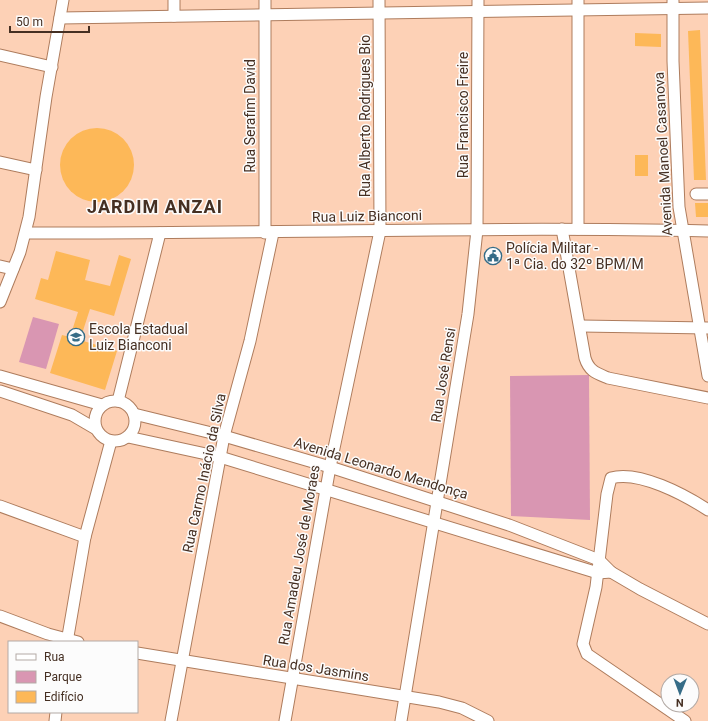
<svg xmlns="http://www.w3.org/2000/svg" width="708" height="721" viewBox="0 0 708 721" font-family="Roboto,sans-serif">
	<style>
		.green { fill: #d996b2 }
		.building { fill: #fdb858 }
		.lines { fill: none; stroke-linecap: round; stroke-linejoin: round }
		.minor-casing { stroke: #ae7c5d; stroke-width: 13 }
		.minor { stroke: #fff; stroke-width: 11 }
		.labels { text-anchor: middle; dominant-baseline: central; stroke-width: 3; stroke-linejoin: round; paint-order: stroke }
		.street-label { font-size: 14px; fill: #452f22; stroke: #fcfcfc }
		.poi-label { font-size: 14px; fill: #452f22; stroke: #fcfcfc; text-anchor: start }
		.district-label { font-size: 18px; font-weight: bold; letter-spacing: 1px; fill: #452f22; stroke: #fcfcfc }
	</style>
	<rect width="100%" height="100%" fill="#fdd1b6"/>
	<!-- green -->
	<g class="green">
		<polygon points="33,317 59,324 46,369 19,362"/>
		<polygon points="589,375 590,520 511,516 510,376"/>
	</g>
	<!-- building -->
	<g class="building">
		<polygon points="700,30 706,180 694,180 688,31"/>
		<polygon points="635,33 661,34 661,47 635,46"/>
		<circle cx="97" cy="165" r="37"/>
		<rect x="635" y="155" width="13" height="21"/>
		<polygon points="695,203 708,203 708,217 696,217"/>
		<polygon points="56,251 90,260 85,280 110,286 119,255 131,259 114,316 90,309 80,340 117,351 105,390 50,373 62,335 70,337 78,312 35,299 41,278 48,280"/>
	</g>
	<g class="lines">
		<defs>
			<g id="minor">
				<polyline points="265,0 265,233"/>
				<polyline points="673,1 673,61 679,207 708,376"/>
				<polyline points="174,16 174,0"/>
				<polyline points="60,18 708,8"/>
				<polyline points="0,55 52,67"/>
				<polyline points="0,162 36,170"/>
				<polyline points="696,194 708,194"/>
				<path d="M 562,229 L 585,358 C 589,371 596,373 608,378 L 708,398"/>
				<polyline points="578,229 578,0"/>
				<path d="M 26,233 C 253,234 481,226 708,231"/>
				<polyline points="0,266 13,269"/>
				<polyline points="0,302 20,252 29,217 46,97 63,0"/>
				<polyline points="581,326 708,328"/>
				<polyline points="0,376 102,405"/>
				<polyline points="0,391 72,415 96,429"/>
				<circle cx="115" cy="421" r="20"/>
				<polyline points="118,401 160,233"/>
				<polyline points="134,414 224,436 330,467 509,525 599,560 611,572 640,589 708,624"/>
				<polyline points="128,437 220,457 598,573 611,572"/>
				<polyline points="0,506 85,537"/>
				<polyline points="0,616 48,634 78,642"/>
				<polyline points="67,642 85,537 111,441"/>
				<polyline points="137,653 439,702 462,708 488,721"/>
				<polyline points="55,721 56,712"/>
				<polyline points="171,721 224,436 250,341 273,233"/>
				<polyline points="285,721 330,467 380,231 379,0"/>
				<polyline points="401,721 468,314 477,230 478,0"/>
				<path d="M 685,721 L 587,654 L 583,644 L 596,587 L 607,494 L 611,478 C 639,470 685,495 708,510"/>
			</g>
		</defs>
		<!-- minor casing -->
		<use href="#minor" class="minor-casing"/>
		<!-- minor -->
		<use href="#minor" class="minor"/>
	</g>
	<!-- icons -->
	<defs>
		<symbol id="civic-ring" viewBox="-11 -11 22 22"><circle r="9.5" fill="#fcfcfc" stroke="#366c87" stroke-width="1.5"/><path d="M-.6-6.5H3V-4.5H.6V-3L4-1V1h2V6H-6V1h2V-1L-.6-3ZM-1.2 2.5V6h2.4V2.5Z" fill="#366c87"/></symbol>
		<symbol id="school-ring" viewBox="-11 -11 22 22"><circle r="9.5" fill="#fcfcfc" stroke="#366c87" stroke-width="1.5"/><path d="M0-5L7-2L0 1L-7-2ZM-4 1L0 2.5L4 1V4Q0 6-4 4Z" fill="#366c87"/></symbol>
	</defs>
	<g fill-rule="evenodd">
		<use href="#civic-ring" x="483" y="246" width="20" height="20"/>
		<use href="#school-ring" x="66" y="327" width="20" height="20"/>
	</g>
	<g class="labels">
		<!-- street labels -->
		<g class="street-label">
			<text transform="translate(463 115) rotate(-90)">Rua Francisco Freire</text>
			<text transform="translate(250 116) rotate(-90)">Rua Serafim David</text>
			<text transform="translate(365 116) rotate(-90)">Rua Alberto Rodrigues Bio</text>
			<text transform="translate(663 154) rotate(-93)">Avenida Manoel Casanova</text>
			<text transform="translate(367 216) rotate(-1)">Rua Luiz Bianconi</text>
			<text transform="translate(443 375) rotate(-81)">Rua José Rensi</text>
			<text transform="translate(381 468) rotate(17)">Avenida Leonardo Mendonça</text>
			<text transform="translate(204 473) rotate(-78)">Rua Carmo Inácio da Silva</text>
			<text transform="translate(299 555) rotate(-80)">Rua Amadeu José de Moraes</text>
			<text transform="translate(316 668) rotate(9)">Rua dos Jasmins</text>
		</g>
		<!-- poi labels -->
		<g class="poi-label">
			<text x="506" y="248">Polícia Militar -<tspan x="506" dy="16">1ª Cia. do 32º BPM/M</tspan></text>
			<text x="89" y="329">Escola Estadual<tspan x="89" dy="16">Luiz Bianconi</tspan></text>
		</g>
		<!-- district labels -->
		<g class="district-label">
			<text x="155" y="206">JARDIM ANZAI</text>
		</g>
	</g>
	<!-- legend -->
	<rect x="8" y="641" width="130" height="72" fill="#fcfcfc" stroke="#b3aaa5"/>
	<rect x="16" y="654" width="20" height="6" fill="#ffffff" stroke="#b3aaa5"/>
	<text x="44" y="661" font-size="12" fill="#452f22">Rua</text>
	<rect x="16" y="671" width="20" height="12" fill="#d996b2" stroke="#b3aaa5"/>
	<text x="44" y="681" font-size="12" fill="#452f22">Parque</text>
	<rect x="16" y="691" width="20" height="12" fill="#fdb858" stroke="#b3aaa5"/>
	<text x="44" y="701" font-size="12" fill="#452f22">Edifício</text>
	<!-- north arrow -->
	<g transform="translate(680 693) rotate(181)"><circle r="19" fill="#fcfcfc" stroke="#b3aaa5"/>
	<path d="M0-3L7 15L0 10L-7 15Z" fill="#366c87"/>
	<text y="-6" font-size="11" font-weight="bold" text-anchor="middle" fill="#452f22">N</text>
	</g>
	<!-- scale -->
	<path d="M10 26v6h79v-6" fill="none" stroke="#452f22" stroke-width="2"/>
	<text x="16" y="26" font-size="12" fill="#452f22" stroke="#fcfcfc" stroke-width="3" paint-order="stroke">50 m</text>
</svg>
